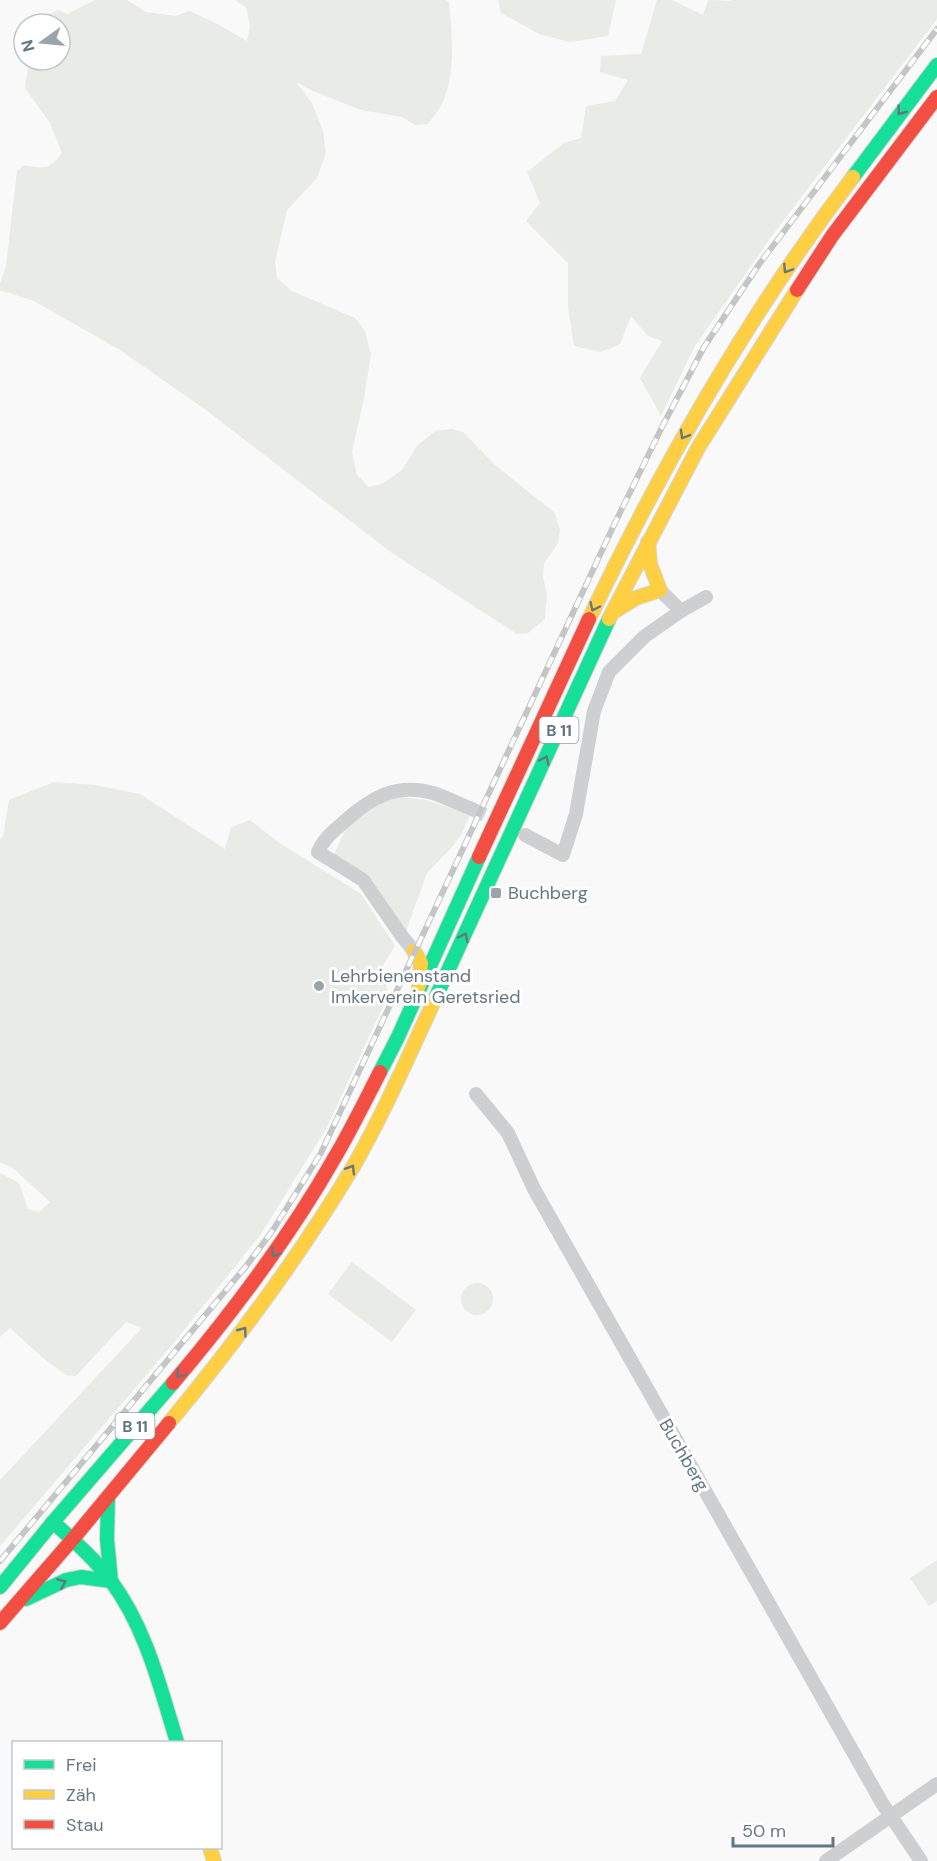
<svg xmlns="http://www.w3.org/2000/svg" width="937" height="1861" viewBox="0 0 937 1861" font-family="'DM Sans',sans-serif">
	<style>
		.green { fill: #e8ebe6 }
		.lines { fill: none; stroke-linecap: round; stroke-linejoin: round }
		.street-tunnel { stroke: #d4d8dc; stroke-width: 14; stroke-dasharray: 14 7; stroke-linecap: butt }
		.fast-casing { stroke: #d5d6d7; stroke-width: 16 }
		.slow-casing { stroke: #d5d6d7; stroke-width: 16 }
		.jam-casing { stroke: #d5d6d7; stroke-width: 16 }
		.street { stroke: #cecfd0; stroke-width: 14 }
		.fast { stroke: #16e098; stroke-width: 14 }
		.slow { stroke: #ffcf43; stroke-width: 14 }
		.jam { stroke: #f24e42; stroke-width: 14 }
		.rail-casing { stroke: #c3c5c6; stroke-width: 6 }
		.rail { stroke: #fff; stroke-width: 4; stroke-dasharray: 11; stroke-linecap: butt }
		.oneway { stroke: #657683 }
		.poi-dot { fill: #99a4ac; stroke: #fff; stroke-width: 2 }
		.labels { text-anchor: middle; dominant-baseline: central; stroke-width: 6; stroke-linejoin: round; paint-order: stroke }
		.shield { fill: #fff; stroke: #939fa8; stroke-width: 1.5 }
		.shield-label { font-size: 16px; font-weight: bold; fill: #657683 }
		.poi-label { font-size: 18px; fill: #657683; stroke: #fff; text-anchor: start }
		.street-label { font-size: 18px; fill: #657683; stroke: #fff }
	</style>
	<rect width="100%" height="100%" fill="#f9f9f9"/>
	<!-- green -->
	<g class="green">
		<path d="M 95,0 L 127,0 L 146,12 L 175,16 L 190,11 L 221,26 L 247,41 L 250,27 L 246,7 L 235,0 L 446,0 L 449,2 C 452,35 457,79 439,109 C 436,114 431,119 428,124 L 415,125 L 402,117 L 361,110 L 313,91 L 296,82 L 312,103 L 323,131 L 326,153 L 317,178 L 287,210 L 275,262 L 277,278 L 292,291 L 355,318 L 365,331 L 371,354 L 364,398 L 352,452 L 357,475 L 369,487 L 382,484 L 402,470 L 417,446 L 435,431 L 452,429 L 463,432 L 495,465 L 555,513 L 560,530 L 558,543 L 544,564 L 543,577 L 547,594 L 545,619 L 528,633 L 517,634 L 392,553 L 206,410 L 120,350 L 34,301 L 0,290 L 0,283 L 6,266 L 17,171 L 24,165 C 43,169 50,170 62,153 L 50,123 L 25,88 L 29,60 L 60,60 L 60,24 L 35,24 L 36,20 L 58,10 L 67,14 Z"/>
		<polygon points="498,0 616,0 608,36 570,42 539,34 501,13"/>
		<polygon points="657,0 672,0 703,15 708,0 730,1 732,0 937,0 937,19 774,233 695,346 661,416 640,378 662,341 648,336 631,316 620,344 601,352 574,346 568,307 568,263 526,221 540,203 527,172 564,143 581,138 586,106 615,101 628,80 600,72 601,56 641,54"/>
		<polygon points="54,782 95,785 140,794 225,849 231,827 250,820 278,842 361,894 395,946 383,965 388,996 326,1129 261,1234 172,1345 0,1546 0,1480 142,1328 126,1322 76,1376 66,1375 43,1358 10,1328 0,1337 0,1173 19,1183 28,1209 39,1212 50,1202 14,1169 0,1162 0,840 3,836 9,800"/>
		<polygon points="398,797 426,800 470,814 461,835 453,846 427,873 406,931 333,856 347,827 368,807"/>
		<polygon points="352,1262 416,1310 392,1342 328,1294"/>
		<circle cx="477" cy="1299" r="16"/>
		<polygon points="937,1560 937,1601 929,1606 910,1578"/>
	</g>
	<g class="lines">
		<!-- street-tunnel -->
		<polyline class="street-tunnel" points="472,809 501,823"/>
		<defs>
			<g id="fast">
				<polyline points="853,177 937,65"/>
				<polyline points="435,999 609,619"/>
				<polyline points="380,1072 398,1037 479,857"/>
				<path d="M 53,1522 C 73,1540 95,1559 111,1581 C 146,1628 160,1687 177,1742"/>
				<polyline points="0,1587 53,1522 173,1383"/>
				<polyline points="26,1599 66,1580 81,1577 111,1581 107,1539 108,1497"/>
			</g>
			<g id="slow">
				<polyline points="615,611 636,598 660,590 650,564 648,542"/>
				<path d="M 589,619 C 663,464 749,314 853,177"/>
				<polyline points="609,619 698,448 797,290"/>
				<polyline points="414,951 421,963 419,986"/>
				<path d="M 169,1423 C 236,1342 299,1257 353,1167 C 384,1113 409,1055 435,999"/>
				<polyline points="210,1848 214,1861"/>
			</g>
			<g id="jam">
				<polyline points="797,290 832,236 937,97"/>
				<polyline points="479,857 589,619"/>
				<path d="M 173,1383 C 233,1312 289,1238 335,1157 C 351,1130 365,1101 380,1072"/>
				<polyline points="0,1623 72,1540 169,1423"/>
			</g>
		</defs>
		<!-- fast casing -->
		<use href="#fast" class="fast-casing"/>
		<!-- slow casing -->
		<use href="#slow" class="slow-casing"/>
		<!-- jam casing -->
		<use href="#jam" class="jam-casing"/>
		<!-- street -->
		<g class="street">
			<polyline points="660,590 681,611"/>
			<polyline points="525,835 563,855 576,814 594,711 609,672 645,636 681,611 706,597"/>
			<path d="M 414,951 L 401,935 L 363,880 L 318,852 C 323,839 334,831 345,821 C 371,797 397,783 433,793 C 446,797 459,804 472,809"/>
			<polyline points="476,1094 508,1133 534,1189 882,1803 921,1861"/>
			<polyline points="826,1861 937,1784"/>
		</g>
		<!-- fast -->
		<use href="#fast" class="fast"/>
		<!-- slow -->
		<use href="#slow" class="slow"/>
		<!-- jam -->
		<use href="#jam" class="jam"/>
		<defs>
			<polyline id="rail" points="0,1561 247,1265 273,1230 321,1153 613,527 662,427 704,347 760,263 937,29"/>
		</defs>
		<!-- rail casing -->
		<use href="#rail" class="rail-casing"/>
		<!-- rail -->
		<use href="#rail" class="rail"/>
	</g>
	<!-- one-way arrows -->
	<defs><path id="oneway-chevron" d="M-2-3.5L2.5 0L-2 3.5" fill="none" stroke-width="1.6" stroke-linecap="round" stroke-linejoin="round" transform="scale(1.5)"/></defs>
	<g class="oneway">
		<use href="#oneway-chevron" transform="translate(901 111) rotate(127)"/>
		<use href="#oneway-chevron" transform="translate(787 269) rotate(123)"/>
		<use href="#oneway-chevron" transform="translate(684 435) rotate(120)"/>
		<use href="#oneway-chevron" transform="translate(594 607) rotate(115)"/>
		<use href="#oneway-chevron" transform="translate(545 760) rotate(-65)"/>
		<use href="#oneway-chevron" transform="translate(464 937) rotate(-65)"/>
		<use href="#oneway-chevron" transform="translate(351 1169) rotate(-59)"/>
		<use href="#oneway-chevron" transform="translate(275 1253) rotate(124)"/>
		<use href="#oneway-chevron" transform="translate(243 1331) rotate(-53)"/>
		<use href="#oneway-chevron" transform="translate(180 1374) rotate(131)"/>
		<use href="#oneway-chevron" transform="translate(62 1583) rotate(-23)"/>
	</g>
	<!-- markers -->
	<g class="poi-dot">
		<rect x="490" y="887" width="12" height="12" rx="3"/>
		<circle cx="319" cy="986" r="6"/>
	</g>
	<g class="labels">
		<!-- shield labels -->
		<g class="shield">
			<rect x="539.5" y="717" width="39" height="26" rx="4.5"/>
			<rect x="115.5" y="1413" width="39" height="26" rx="4.5"/>
		</g>
		<g class="shield-label">
			<text x="559" y="730">B 11</text>
			<text x="135" y="1426">B 11</text>
		</g>
		<!-- poi labels -->
		<g class="poi-label">
			<text x="508" y="893">Buchberg</text>
			<text x="331" y="976">Lehrbienenstand<tspan x="331" dy="21">Imkerverein Geretsried</tspan></text>
		</g>
		<!-- street labels -->
		<g class="street-label">
			<text transform="translate(684 1455) rotate(60)">Buchberg</text>
		</g>
	</g>
	<!-- legend -->
	<rect x="12" y="1741" width="210" height="108" fill="#ffffff" stroke="#c1c8cd" stroke-width="1.5"/>
	<rect x="24" y="1760" width="30" height="9" fill="#16e098" stroke="#c1c8cd" stroke-width="1.5"/>
	<text x="66" y="1771" font-size="18" fill="#657683">Frei</text>
	<rect x="24" y="1790" width="30" height="9" fill="#ffcf43" stroke="#c1c8cd" stroke-width="1.5"/>
	<text x="66" y="1801" font-size="18" fill="#657683">Zäh</text>
	<rect x="24" y="1820" width="30" height="9" fill="#f24e42" stroke="#c1c8cd" stroke-width="1.5"/>
	<text x="66" y="1831" font-size="18" fill="#657683">Stau</text>
	<!-- north arrow -->
	<g transform="translate(42 42) rotate(255)"><circle r="28" fill="#ffffff" stroke="#c1c8cd" stroke-width="1.5"/>
	<path d="M0-4.5L10 22L0 15L-10 22Z" fill="#99a4ac"/>
	<text y="-9" font-size="16" font-weight="bold" text-anchor="middle" fill="#657683">N</text>
	</g>
	<!-- scale -->
	<path d="M733 1837v9h100v-9" fill="none" stroke="#657683" stroke-width="3"/>
	<text x="742" y="1837" font-size="18" fill="#657683" stroke="#ffffff" stroke-width="4.5" paint-order="stroke">50 m</text>
</svg>
